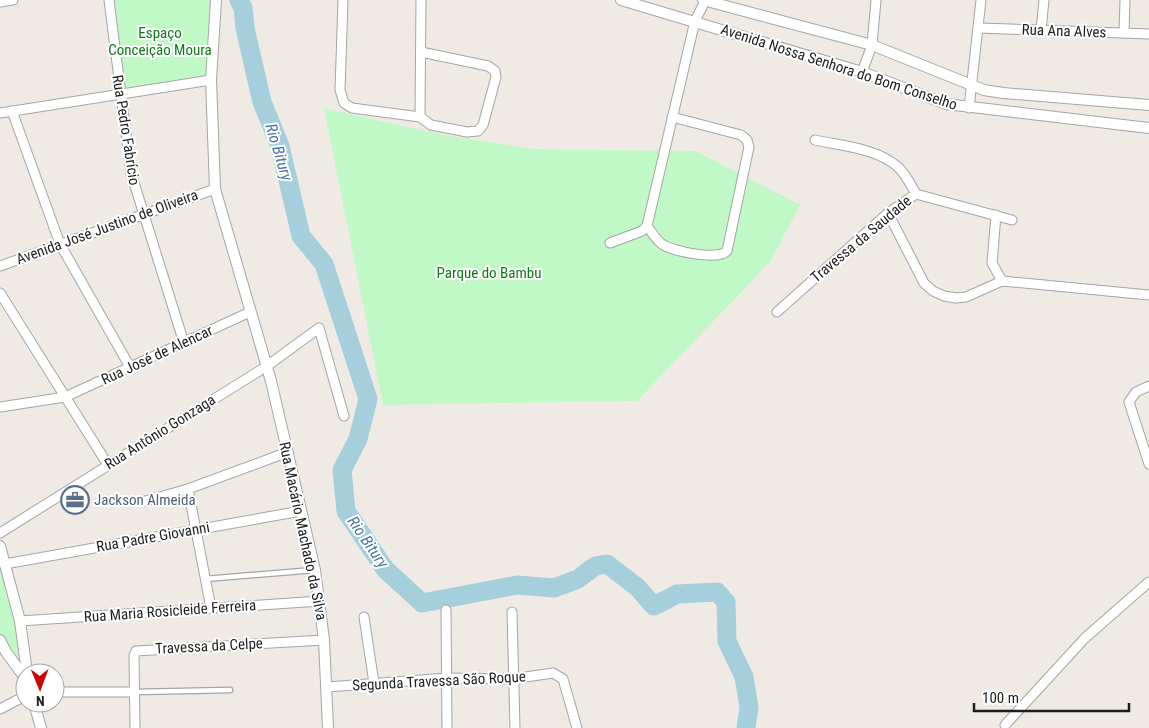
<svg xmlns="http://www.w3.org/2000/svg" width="1149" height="728" viewBox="0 0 1149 728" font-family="'Roboto Condensed',sans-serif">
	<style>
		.park { fill: #c1f9c6 }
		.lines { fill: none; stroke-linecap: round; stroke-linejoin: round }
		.river { stroke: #a5cfdc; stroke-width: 19 }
		.service-casing { stroke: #a5a5a5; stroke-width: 7 }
		.minor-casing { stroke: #a5a5a5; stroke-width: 11 }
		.tertiary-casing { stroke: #a5a5a5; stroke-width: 12 }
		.service { stroke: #fff; stroke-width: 4.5 }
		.minor { stroke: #fff; stroke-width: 9 }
		.tertiary { stroke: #fff; stroke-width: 10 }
		.labels { text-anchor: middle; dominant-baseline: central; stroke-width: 4; stroke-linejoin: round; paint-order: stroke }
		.street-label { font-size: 15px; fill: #1e1e1e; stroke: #fff }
		.park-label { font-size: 15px; fill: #0c7b17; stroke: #fff }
		.service-label { font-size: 15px; fill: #4e5e75; stroke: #fff; text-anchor: start }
		.water-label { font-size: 16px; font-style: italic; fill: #4876a5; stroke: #fff }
	</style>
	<rect width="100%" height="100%" fill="#efebe4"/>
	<!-- park -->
	<g class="park">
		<polygon points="113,0 215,0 209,78 122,90"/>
		<polygon points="324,108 433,133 534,149 696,151 800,205 770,262 637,401 383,405"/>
		<polygon points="0,555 25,659 13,662 0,634"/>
	</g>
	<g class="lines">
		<!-- river -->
		<polyline class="river" points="239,0 243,8 245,28 262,102 280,146 301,236 324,264 368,399 358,439 342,470 346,511 385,569 422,603 517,585 554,588 578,579 595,566 607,564 637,587 654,606 677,594 717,592 726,602 727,641 744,677 749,707 746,728"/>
		<defs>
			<g id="service">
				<polyline points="205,579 314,570"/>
				<polyline points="135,692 230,690"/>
			</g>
			<g id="minor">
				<polyline points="109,0 131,173 184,343"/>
				<polyline points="343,0 340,90 344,103 352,108 420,117 431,125 467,132 478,131 483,125 496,77 495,71 488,66 421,52"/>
				<polyline points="0,2 13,0"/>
				<polyline points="979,28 1149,34"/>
				<polyline points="1041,30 1044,0"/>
				<polyline points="1124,33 1125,0"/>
				<polyline points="862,72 872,45 876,0"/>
				<polyline points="969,108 981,0"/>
				<polyline points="12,111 60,244 130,367"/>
				<polyline points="0,113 211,80"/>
				<polyline points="420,117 421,0"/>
				<path d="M 815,140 C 842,146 878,148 899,168 C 906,175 911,185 916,194"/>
				<polyline points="888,213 924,283 933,291 944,296 956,298 966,297 1002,281 1149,295"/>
				<polyline points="996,215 992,263 1002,281"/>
				<path d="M 647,226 C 651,231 656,240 662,244 C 672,251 718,261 727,251 L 749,147 L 747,140 L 741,135 L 672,117"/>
				<polyline points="610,243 642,231 647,226 695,21 705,1"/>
				<polyline points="0,266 215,189"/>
				<polyline points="0,293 108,465"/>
				<polyline points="777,312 888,213 916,194 1012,220"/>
				<polyline points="1149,386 1136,392 1129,402 1149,464"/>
				<polyline points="0,407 65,397 250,312"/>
				<polyline points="188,489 211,608"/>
				<polyline points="145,501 188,489 288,452"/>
				<polyline points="0,533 267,366 319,328 344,416"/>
				<polyline points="5,564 301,511"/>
				<polyline points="446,610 447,728"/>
				<polyline points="512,612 515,728"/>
				<polyline points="364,617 374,683"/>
				<polyline points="20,621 320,601"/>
				<polyline points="327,687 447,678 512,679 553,673 563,679 577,728"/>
				<polyline points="55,692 135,692"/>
				<polyline points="0,709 25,696"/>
				<polyline points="1005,725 1085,638 1149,582"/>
				<polyline points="135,728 134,656 136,651 324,640"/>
			</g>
			<g id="tertiary">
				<polyline points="216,0 211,80 215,189 271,381 315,570 324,640 328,728"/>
				<polyline points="621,0 862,72 946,104 1149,128"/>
				<polyline points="703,0 872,45 984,90 1003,93 1149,105"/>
				<polyline points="0,546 20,621 27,673"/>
				<polyline points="0,640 6,652 25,678"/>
				<polyline points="34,703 41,728"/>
			</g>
		</defs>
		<!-- service casing -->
		<use href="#service" class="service-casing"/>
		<!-- minor casing -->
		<use href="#minor" class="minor-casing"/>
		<!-- tertiary casing -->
		<use href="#tertiary" class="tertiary-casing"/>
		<!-- service -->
		<use href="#service" class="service"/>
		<!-- minor -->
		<use href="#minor" class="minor"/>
		<!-- tertiary -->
		<use href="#tertiary" class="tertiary"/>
	</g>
	<!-- icons -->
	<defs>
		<symbol id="office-ring" viewBox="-11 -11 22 22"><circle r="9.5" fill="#fff" stroke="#5c6f8a" stroke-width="1.5"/><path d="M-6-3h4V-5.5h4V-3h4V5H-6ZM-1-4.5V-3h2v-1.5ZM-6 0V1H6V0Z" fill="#5c6f8a"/></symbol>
	</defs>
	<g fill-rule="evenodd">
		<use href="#office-ring" x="59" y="484" width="32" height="32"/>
	</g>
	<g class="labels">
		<!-- street labels -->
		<g class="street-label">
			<text transform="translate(1064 31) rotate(2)">Rua Ana Alves</text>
			<text transform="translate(839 67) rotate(18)">Avenida Nossa Senhora do Bom Conselho</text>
			<text transform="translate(126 130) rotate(81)">Rua Pedro Fabrício</text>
			<text transform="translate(107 227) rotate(-20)">Avenida José Justino de Oliveira</text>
			<text transform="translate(861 239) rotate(-40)">Travessa da Saudade</text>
			<text transform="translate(157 355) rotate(-25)">Rua José de Alencar</text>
			<text transform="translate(160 432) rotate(-32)">Rua Antônio Gonzaga</text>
			<text transform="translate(303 531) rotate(78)">Rua Macário Machado da Silva</text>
			<text transform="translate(153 537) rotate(-10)">Rua Padre Giovanni</text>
			<text transform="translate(170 611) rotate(-4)">Rua Maria Rosicleide Ferreira</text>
			<text transform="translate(209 646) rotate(-3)">Travessa da Celpe</text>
			<text transform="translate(439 681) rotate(-3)">Segunda Travessa São Roque</text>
		</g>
		<!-- park labels -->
		<g class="park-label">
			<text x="160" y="33">Espaço<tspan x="160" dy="17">Conceição Moura</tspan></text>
			<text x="489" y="273">Parque do Bambu</text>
		</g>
		<!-- service labels -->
		<g class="service-label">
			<text x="94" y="500">Jackson Almeida</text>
		</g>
		<!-- water labels -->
		<g class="water-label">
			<text transform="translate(279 152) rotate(73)">Rio Bitury</text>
			<text transform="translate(368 542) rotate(55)">Rio Bitury</text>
		</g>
	</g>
	<!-- north arrow -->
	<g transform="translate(40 688) rotate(179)"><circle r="24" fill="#ffffff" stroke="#a5a5a5"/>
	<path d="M0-4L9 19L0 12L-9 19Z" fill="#ca0402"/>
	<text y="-8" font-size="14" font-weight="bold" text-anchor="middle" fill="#1e1e1e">N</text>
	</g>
	<!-- scale -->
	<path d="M974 703v8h155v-8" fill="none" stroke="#1e1e1e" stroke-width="2.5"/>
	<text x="982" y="703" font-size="15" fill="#1e1e1e" stroke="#ffffff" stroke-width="4" paint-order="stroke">100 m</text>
</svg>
